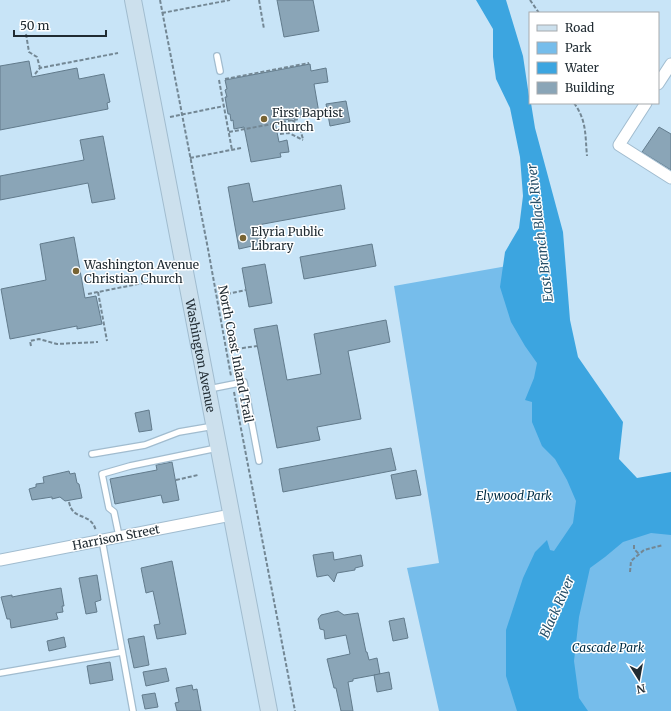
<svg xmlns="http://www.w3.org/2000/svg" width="671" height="711" viewBox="0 0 671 711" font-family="Merriweather,serif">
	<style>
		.green { fill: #76bdeb }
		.water { fill: #3ca5e0 }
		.building { fill: #8aa5b7; stroke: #627b8c }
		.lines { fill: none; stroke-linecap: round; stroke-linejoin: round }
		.lane-casing { stroke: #a1bccf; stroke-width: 8 }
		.street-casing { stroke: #a1bccf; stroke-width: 13 }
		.secondary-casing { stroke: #a1bccf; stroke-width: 18 }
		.path { stroke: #738794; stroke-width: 2; stroke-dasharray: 4 2; stroke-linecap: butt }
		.lane { stroke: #fff; stroke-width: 5.5 }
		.street { stroke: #fff; stroke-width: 11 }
		.secondary { stroke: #cce0ed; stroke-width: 16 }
		.poi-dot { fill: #786433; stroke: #fff; stroke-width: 1.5 }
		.labels { text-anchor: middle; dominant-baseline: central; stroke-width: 3; stroke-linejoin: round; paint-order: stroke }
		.poi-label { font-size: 12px; fill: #202b32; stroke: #fff; text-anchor: start }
		.street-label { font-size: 12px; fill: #202b32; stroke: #fff }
		.park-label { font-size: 12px; font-style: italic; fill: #002d45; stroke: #fff }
		.water-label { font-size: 13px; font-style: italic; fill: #26506a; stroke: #fff }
	</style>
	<rect width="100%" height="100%" fill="#c8e4f7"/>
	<!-- green -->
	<polygon class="green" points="541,260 589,456 671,508 671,711 439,711 407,568 439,563 394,286"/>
	<!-- water -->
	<polygon class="water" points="476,0 506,0 523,56 530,103 531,103 535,128 563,232 570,320 578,357 623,422 619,459 637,478 671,472 671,535 651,533 623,542 605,557 590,568 579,617 574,661 579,698 588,711 517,711 506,676 506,630 523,578 535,552 547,540 550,550 554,551 573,523 576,501 567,480 555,459 542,446 532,422 532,402 525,400 534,378 537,363 525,346 511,322 500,287 505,252 519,228 523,196 520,157 510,108 496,79 493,57 493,29"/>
	<!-- building -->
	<g class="building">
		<polygon points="277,0 313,0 319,31 284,37"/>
		<polygon points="29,61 32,77 77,68 79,79 104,74 110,102 107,103 108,109 0,130 0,66"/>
		<polygon points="310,64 311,71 326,68 328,82 314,84 319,113 275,122 279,142 287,140 289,152 280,153 281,157 251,162 244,127 234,129 233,120 231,121 230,114 228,114 225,97 227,97 225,90 227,89 225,80"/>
		<polygon points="346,101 350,122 330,126 326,104"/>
		<polygon points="659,127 671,134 671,170 642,152"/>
		<polygon points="103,136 115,199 92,203 88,183 0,200 0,176 84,160 80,140"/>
		<polygon points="249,183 253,202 341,185 345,209 258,225 261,244 239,249 228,187"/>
		<polygon points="74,237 85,298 96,296 102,324 77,329 77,326 10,339 1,289 46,280 40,244"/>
		<polygon points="372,244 376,266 304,279 300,257"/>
		<polygon points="265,264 272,303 249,307 242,268"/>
		<polygon points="386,320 390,342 348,351 361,419 317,427 320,440 277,448 254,329 277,325 287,380 321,374 314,334"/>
		<polygon points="149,410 152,430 139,432 135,413"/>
		<polygon points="391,448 396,470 283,492 279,469"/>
		<polygon points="172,462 179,500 163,503 161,495 115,504 110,479 157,470 156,465"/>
		<polygon points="416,470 421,495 396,499 391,475"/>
		<polygon points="69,471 70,474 75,473 77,483 79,484 82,498 65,501 60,497 52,499 52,497 32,500 29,489 36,487 36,484 44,483 43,477"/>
		<polygon points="333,552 334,560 361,555 363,566 355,568 355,570 337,573 334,582 328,575 317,577 313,555"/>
		<polygon points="172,561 186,634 157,639 154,625 160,624 153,591 146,593 141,568"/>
		<polygon points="97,575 101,600 95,602 97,612 86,614 79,578"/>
		<polygon points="61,588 64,606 62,606 63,612 56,613 58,619 11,628 10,619 7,619 1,597 12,595 12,597 22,595"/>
		<polygon points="338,611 344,615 358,613 366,652 367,652 369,660 377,658 380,674 353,679 353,681 348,682 353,711 341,711 336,688 334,688 327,659 350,654 346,635 325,639 324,630 320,629 318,619 321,615"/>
		<polygon points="404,618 408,638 393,641 389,621"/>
		<polygon points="144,636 149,665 134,668 128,639"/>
		<polygon points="64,637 66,647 49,651 47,641"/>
		<polygon points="110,662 113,680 90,684 87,666"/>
		<polygon points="166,668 169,681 146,686 143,672"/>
		<polygon points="389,672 392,689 377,692 374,675"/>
		<polygon points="192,685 193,690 197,689 201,711 177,711 175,703 179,702 176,688"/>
		<polygon points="155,693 158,707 145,709 142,695"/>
	</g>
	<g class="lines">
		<defs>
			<g id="lane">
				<polyline points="217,56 220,71"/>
				<polyline points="209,389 244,382 259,461"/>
				<polyline points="92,454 145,445 179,432 214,426"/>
				<polyline points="119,536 114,512 109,508 102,474 130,466 217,448"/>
				<polyline points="102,540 133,711"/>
				<polyline points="0,673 122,652"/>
			</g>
			<g id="street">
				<polyline points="658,84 671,64"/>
				<polyline points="646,103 619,145 671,178"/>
				<polyline points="0,560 231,515"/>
			</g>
			<g id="secondary">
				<path id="s1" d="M 133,0 L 269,711"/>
			</g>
		</defs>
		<!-- lane casing -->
		<use href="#lane" class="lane-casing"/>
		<!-- street casing -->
		<use href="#street" class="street-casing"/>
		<!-- secondary casing -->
		<use href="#secondary" class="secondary-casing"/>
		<!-- path -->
		<g class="path">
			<polyline points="160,0 208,249 231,376"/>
			<polyline points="259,0 264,29"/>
			<polyline points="530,0 539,13"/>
			<polyline points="162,13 230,0"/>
			<polyline points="26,34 29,52 37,57 40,68"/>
			<polyline points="35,74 40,68 118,53"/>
			<polyline points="225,79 309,63"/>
			<polyline points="219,80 232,150"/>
			<path d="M 574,103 C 587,121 585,135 587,156"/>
			<polyline points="170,117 224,106"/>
			<polyline points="292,120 299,126 303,139"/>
			<polyline points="229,132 299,119"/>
			<polyline points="280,134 289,133 303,140"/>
			<polyline points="190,158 241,148"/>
			<polyline points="98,292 107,341"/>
			<polyline points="88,294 173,277"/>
			<polyline points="227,294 246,290"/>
			<polyline points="31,346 30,341 39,339 57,344 98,342"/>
			<polyline points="236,349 257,346"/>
			<polyline points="234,392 295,711"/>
			<polyline points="176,480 198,475"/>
			<path d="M 69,502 C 73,522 91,511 96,531"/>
			<polyline points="634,545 634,549 639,554"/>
			<polyline points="630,572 631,561 644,550 663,545"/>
		</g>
		<!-- lane -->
		<use href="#lane" class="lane"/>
		<!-- street -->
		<use href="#street" class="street"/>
		<!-- secondary -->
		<use href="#secondary" class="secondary"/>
	</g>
	<!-- markers -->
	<g class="poi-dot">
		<circle cx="264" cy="119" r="4"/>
		<circle cx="243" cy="238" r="4"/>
		<circle cx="76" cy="271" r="4"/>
	</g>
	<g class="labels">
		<!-- poi labels -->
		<g class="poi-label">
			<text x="272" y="112">First Baptist<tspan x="272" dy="14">Church</tspan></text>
			<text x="251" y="231">Elyria Public<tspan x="251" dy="14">Library</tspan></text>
			<text x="84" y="264">Washington Avenue<tspan x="84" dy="14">Christian Church</tspan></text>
		</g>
		<!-- street labels -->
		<g class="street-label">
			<text transform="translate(236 354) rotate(79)">North Coast Inland Trail</text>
			<text stroke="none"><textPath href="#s1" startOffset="362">Washington Avenue</textPath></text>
			<text transform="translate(116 537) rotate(-11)">Harrison Street</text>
		</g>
		<!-- park labels -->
		<g class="park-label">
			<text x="514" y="495">Elywood Park</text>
			<text x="608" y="647">Cascade Park</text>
		</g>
		<!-- water labels -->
		<g class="water-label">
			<text transform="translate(540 233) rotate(-97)">East Branch Black River</text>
			<text transform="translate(557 607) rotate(-66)">Black River</text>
		</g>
	</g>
	<!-- legend -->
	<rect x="529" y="12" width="130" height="92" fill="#ffffff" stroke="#a6aaad"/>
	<rect x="537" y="25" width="20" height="6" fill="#cce0ed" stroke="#a6aaad"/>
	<text x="565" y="32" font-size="12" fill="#202b32">Road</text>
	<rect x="537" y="42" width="20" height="12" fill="#76bdeb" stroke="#a6aaad"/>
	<text x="565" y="52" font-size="12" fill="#202b32">Park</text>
	<rect x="537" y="62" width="20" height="12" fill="#3ca5e0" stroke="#a6aaad"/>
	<text x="565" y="72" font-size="12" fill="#202b32">Water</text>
	<rect x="537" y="82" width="20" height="12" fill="#8aa5b7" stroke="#a6aaad"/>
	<text x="565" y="92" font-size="12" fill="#202b32">Building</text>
	<!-- north arrow -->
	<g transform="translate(639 679) rotate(169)" stroke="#ffffff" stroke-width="3" paint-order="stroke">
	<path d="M0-3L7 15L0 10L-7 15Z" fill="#202b32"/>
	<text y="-6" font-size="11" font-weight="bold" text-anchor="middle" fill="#202b32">N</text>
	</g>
	<!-- scale -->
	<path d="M14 30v6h92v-6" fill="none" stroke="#202b32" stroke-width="2"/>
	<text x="20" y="30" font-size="12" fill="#202b32" stroke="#ffffff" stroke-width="3" paint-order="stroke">50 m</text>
</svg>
